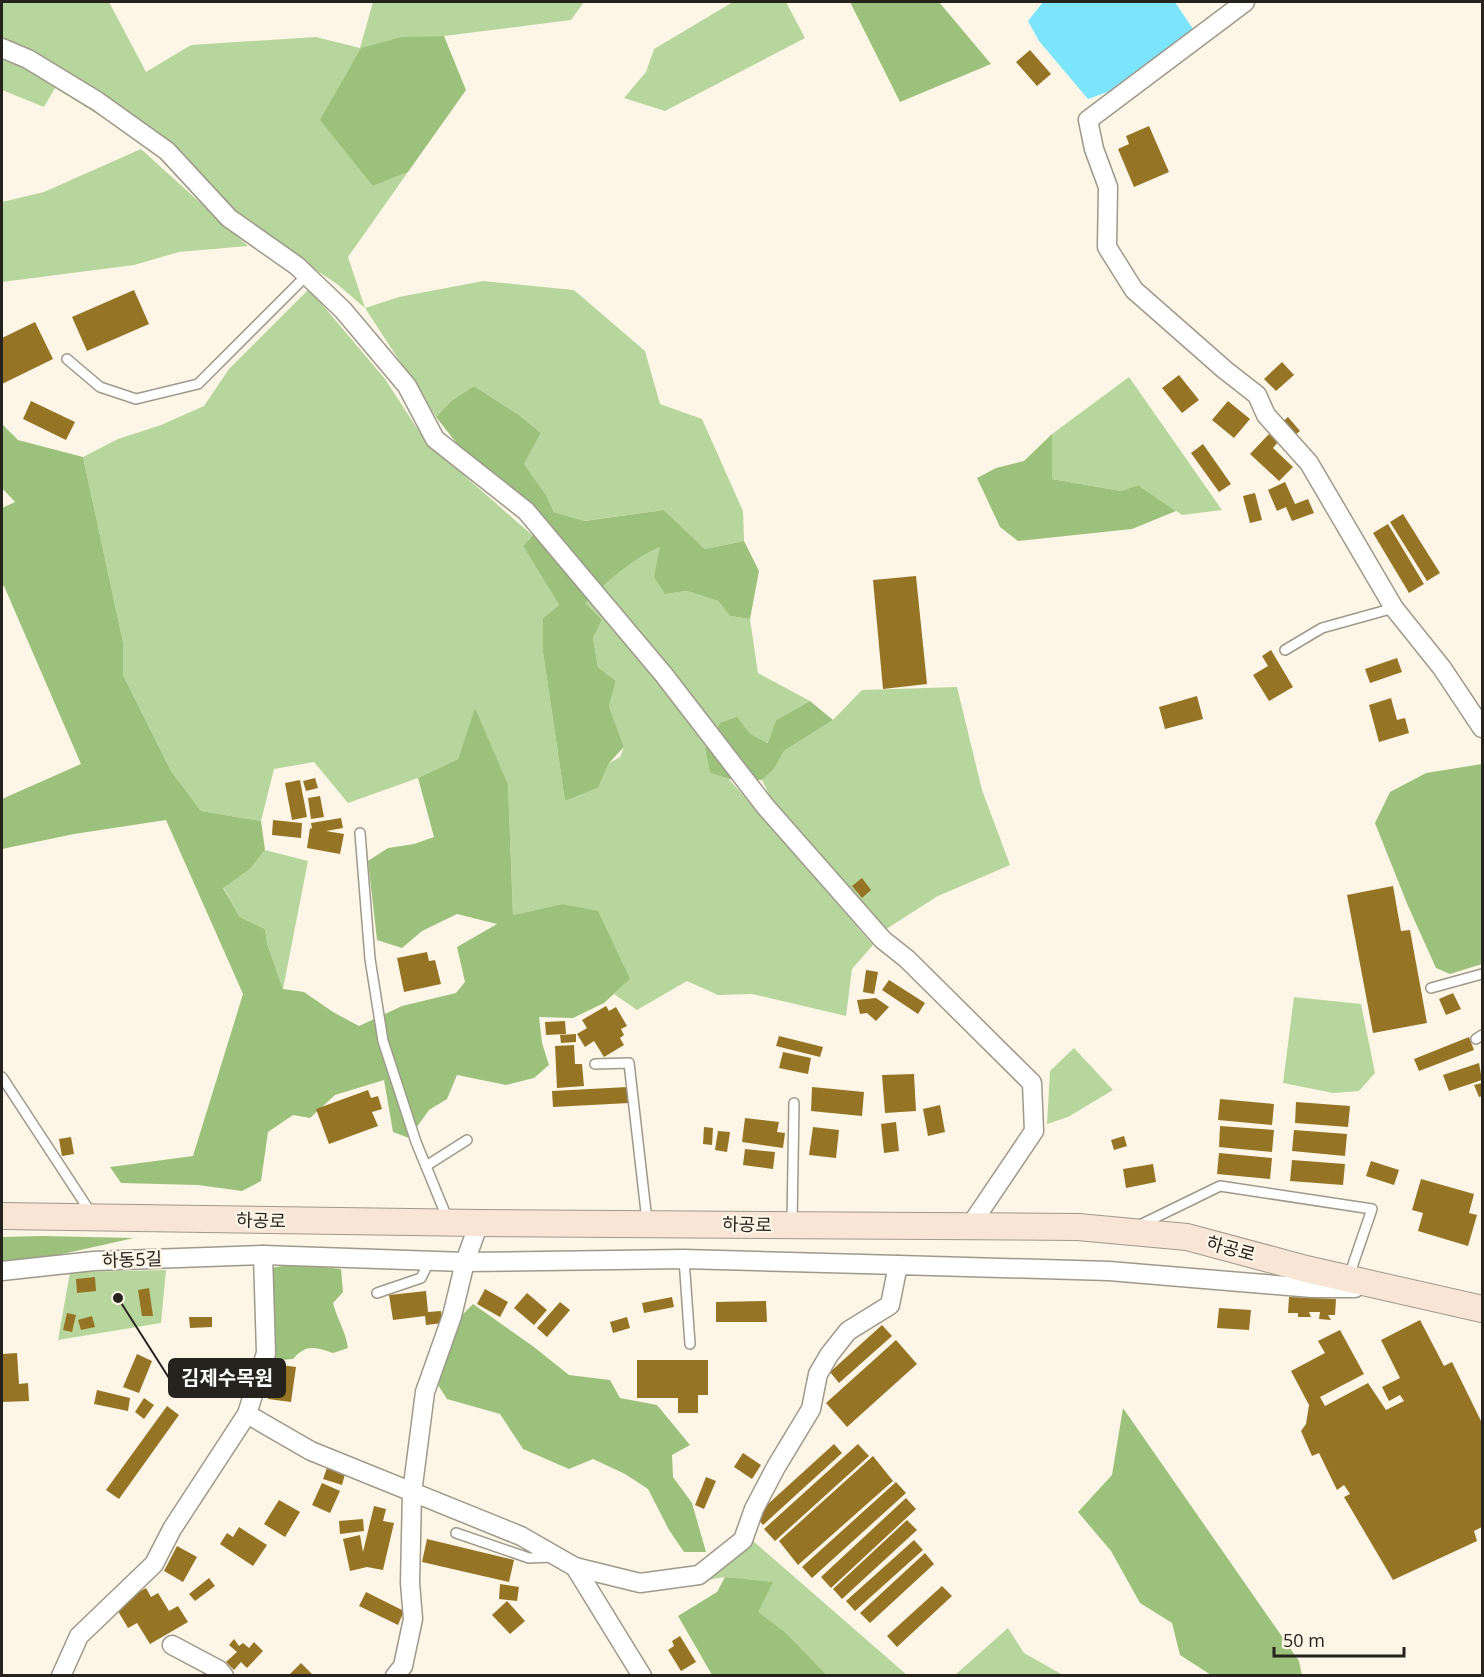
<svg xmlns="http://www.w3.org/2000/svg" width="1484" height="1677" viewBox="0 0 1484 1677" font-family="'Open Sans','Noto Sans KR',sans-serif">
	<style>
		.green { fill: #b7d69d }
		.forest { fill: #9cc17c }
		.water { fill: #7ce5fb }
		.building { fill: #957425 }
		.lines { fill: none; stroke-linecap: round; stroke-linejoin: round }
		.service-casing { stroke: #9f998b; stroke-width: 12 }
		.minor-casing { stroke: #9f998b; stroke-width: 21 }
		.secondary-casing { stroke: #9f998b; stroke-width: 28 }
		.service { stroke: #fff; stroke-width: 9 }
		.minor { stroke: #fff; stroke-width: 18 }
		.secondary { stroke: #f8e5d5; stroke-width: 26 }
		.labels { text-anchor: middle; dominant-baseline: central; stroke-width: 4.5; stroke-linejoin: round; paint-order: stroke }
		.street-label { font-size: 18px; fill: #26231e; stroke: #fdf6e7 }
		.leader { fill: none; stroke: #26231e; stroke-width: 2 }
		.callout-dot { fill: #26231e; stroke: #fdf6e7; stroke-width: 2 }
		.callout { fill: #26231e; stroke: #26231e; stroke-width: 2 }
		.callout-label { font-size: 20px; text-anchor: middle; font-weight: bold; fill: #fff }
	</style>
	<rect width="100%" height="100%" fill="#fdf6e7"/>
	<!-- green -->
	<g class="green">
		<polygon points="2,2 109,2 146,72 191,45 316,37 360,48 373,2 584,2 571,20 444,36 402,38 373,186 408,172 348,257 365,308 399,297 483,281 574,290 645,351 660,404 702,419 743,511 744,541 705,549 664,510 583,521 554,512 546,495 524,464 541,433 519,415 474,386 451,401 436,417 365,308 337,284 274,242 229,207 128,114 118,127 55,88 44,107 2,90"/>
		<polygon points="733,2 786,2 805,38 665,111 624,98 646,72 654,49"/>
		<polygon points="141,149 248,246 179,252 134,265 2,282 2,202 44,192"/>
		<path d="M 309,289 L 385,379 L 426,442 L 532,535 L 523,546 L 559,605 L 543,618 L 543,652 L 565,801 L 598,788 L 609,763 L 620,757 L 624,747 L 609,706 L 616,681 L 598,667 L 593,638 L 602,620 L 584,603 C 608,581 630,560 660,547 L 665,594 L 687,591 L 718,601 L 730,616 L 750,619 L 758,673 L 810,701 L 776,720 L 769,743 L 720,723 L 705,749 L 710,773 L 729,779 L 873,945 L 852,969 L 846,1016 L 752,994 L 718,995 L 687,981 L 637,1010 L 614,994 L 630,979 L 562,904 L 513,915 L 508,784 L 475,709 L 458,759 L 418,778 L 348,803 L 314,762 L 274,769 L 261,821 L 201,811 L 171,771 L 123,675 L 123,642 L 83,457 L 118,439 L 161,425 L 204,406 L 229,369 Z"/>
		<polygon points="1129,377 1222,510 1182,515 1138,485 1121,491 1052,479 1052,434"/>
		<polygon points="957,687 982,790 1010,865 938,896 883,931 773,803 762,780 774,769 784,751 833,720 862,690"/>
		<polygon points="265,850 308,861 283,989 267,943 265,929 240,917 223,887 250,869"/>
		<polygon points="1294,997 1361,1004 1375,1073 1359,1091 1333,1093 1283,1083"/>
		<polygon points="1074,1048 1113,1090 1068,1117 1047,1124 1050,1071"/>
		<polygon points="166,1270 161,1323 58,1340 70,1272"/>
		<polygon points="752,1540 907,1675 827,1675 785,1632 757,1612 772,1582 725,1577 707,1580"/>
		<polygon points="1008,1628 1024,1653 1063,1675 955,1675"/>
	</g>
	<!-- forest -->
	<g class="forest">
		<polygon points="850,2 939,2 991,64 900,102"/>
		<polygon points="444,36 466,90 408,172 373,186 320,120 361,48 402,37"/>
		<path d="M 474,386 L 519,415 L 541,433 L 524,464 L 546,495 L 554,512 L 584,521 L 664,510 L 705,549 L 744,541 L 759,571 L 750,619 L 730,616 L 718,601 L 687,591 L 665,594 L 654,577 L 660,547 C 630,560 608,581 585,603 L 602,620 L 593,638 L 598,667 L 616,681 L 609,706 L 624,747 L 609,763 L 598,788 L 565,801 L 543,652 L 543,618 L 559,605 L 523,546 L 544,522 L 526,500 L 458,445 L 436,417 L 451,401 Z"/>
		<polygon points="2,424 18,440 83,457 123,642 123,675 171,771 201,811 261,821 265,850 250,869 223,888 240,917 265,929 267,943 283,989 304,992 333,1012 359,1026 402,1006 456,993 465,982 457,947 497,924 457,914 422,931 402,948 377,940 368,861 388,848 414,844 434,837 418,778 458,759 475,708 508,784 513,915 562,904 598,911 630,979 604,1003 573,1018 539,1017 542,1043 549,1065 534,1078 506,1085 457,1075 447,1099 429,1110 409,1138 393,1132 384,1080 335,1095 310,1118 293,1115 268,1132 261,1181 242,1191 198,1185 121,1183 110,1167 193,1156 243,994 166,820 74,834 2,849 2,799 81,764 4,586 2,586 2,508 15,502 2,488"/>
		<polygon points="1052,434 1052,479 1121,491 1138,485 1176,511 1132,529 1018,541 1000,527 977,478 996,468 1024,461"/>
		<polygon points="810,701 833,720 784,751 774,769 762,780 729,779 710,773 705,749 720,723 737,717 750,734 768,743 776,720"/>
		<polygon points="1482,764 1482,964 1450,974 1436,968 1408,906 1375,823 1390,792 1426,773"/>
		<polygon points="43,1236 134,1238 67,1253 2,1265 2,1237"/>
		<path d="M 296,1264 L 341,1269 L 343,1292 L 333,1303 C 337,1319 346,1332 348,1348 L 333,1353 C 315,1347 306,1344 293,1359 L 282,1360 L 271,1356 L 270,1268 Z"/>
		<polygon points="473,1304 534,1347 569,1375 610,1380 620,1398 657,1405 690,1445 672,1455 673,1477 692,1503 706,1552 684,1552 669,1530 648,1489 625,1474 593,1459 569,1469 523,1449 500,1414 447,1399 438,1385 462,1315"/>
		<polygon points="1123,1408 1299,1661 1302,1675 1211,1675 1180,1655 1172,1623 1140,1603 1111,1551 1078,1512 1112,1475"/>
		<polygon points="725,1577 773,1582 758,1612 785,1632 827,1675 712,1675 678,1616 717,1592"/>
	</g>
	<!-- water -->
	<polygon class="water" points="1043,2 1175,2 1193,29 1167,51 1113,90 1088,99 1039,41 1028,21"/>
	<!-- building -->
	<g class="building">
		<polygon points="1030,50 1051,74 1037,86 1016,62"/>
		<polygon points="1149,126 1169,172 1134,187 1118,149 1129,144 1126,136"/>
		<polygon points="134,290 149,324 87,351 72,317"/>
		<polygon points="35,322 53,359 2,384 2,338"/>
		<polygon points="1282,362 1294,375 1276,391 1264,379"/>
		<polygon points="1179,375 1199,400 1182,413 1162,388"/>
		<polygon points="31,401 75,422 66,440 23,419"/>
		<polygon points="1228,401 1250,419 1234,438 1212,420"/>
		<polygon points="1288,417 1300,431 1291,438 1280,424"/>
		<polygon points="1269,434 1278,442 1273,448 1293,467 1279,481 1250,454"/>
		<polygon points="1203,444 1231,484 1219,492 1191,453"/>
		<polygon points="1285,482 1295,504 1308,499 1314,513 1292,521 1286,507 1277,511 1268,490"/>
		<polygon points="1255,493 1262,520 1250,523 1243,496"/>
		<polygon points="1403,514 1440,573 1427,581 1390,522"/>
		<polygon points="1388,524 1424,584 1409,593 1373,533"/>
		<polygon points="916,576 927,684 883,689 873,580"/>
		<polygon points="1271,650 1293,687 1269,701 1253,675 1268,666 1262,656"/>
		<polygon points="1397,658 1402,672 1370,683 1365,669"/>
		<polygon points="1197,696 1203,719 1165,729 1159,707"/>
		<polygon points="1391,698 1397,720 1405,718 1409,733 1379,742 1369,705"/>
		<polygon points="315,778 318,788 306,791 303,781"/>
		<polygon points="300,780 307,817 292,820 285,783"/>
		<polygon points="320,796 324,817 311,819 308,798"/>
		<polygon points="341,818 343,828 326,831 344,834 340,854 307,848 310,828 312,829 311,823"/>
		<polygon points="273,820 302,823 301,838 272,835"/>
		<polygon points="862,878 871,890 862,898 852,886"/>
		<polygon points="1393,886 1401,931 1410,930 1427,1023 1373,1033 1347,895"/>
		<polygon points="427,952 429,961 435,960 441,984 404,992 397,958"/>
		<polygon points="866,970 878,972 874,994 863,992"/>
		<polygon points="889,980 925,1003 918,1014 882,990"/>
		<polygon points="1453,993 1461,1009 1446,1015 1439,999"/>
		<polygon points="876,998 889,1007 876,1021 867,1013 860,1014 857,1000"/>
		<polygon points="606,1006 609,1011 616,1007 627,1026 621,1029 624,1035 620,1038 624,1045 604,1057 594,1041 585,1047 577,1034 587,1028 582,1020"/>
		<polygon points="565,1021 566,1034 546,1035 545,1022"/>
		<polygon points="576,1034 576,1042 561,1043 560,1035"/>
		<polygon points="779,1036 823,1047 820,1057 776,1046"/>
		<polygon points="1469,1037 1474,1050 1419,1071 1414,1059"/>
		<polygon points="574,1045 575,1064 582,1064 584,1086 557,1088 555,1046"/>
		<polygon points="783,1052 811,1058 808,1074 779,1068"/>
		<polygon points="1479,1063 1482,1080 1449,1091 1443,1075"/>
		<polygon points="914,1074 916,1111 885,1113 882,1075"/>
		<polygon points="1482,1083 1482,1096 1479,1097 1474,1085"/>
		<polygon points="628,1087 629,1103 553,1107 552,1091"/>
		<polygon points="812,1087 864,1092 862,1116 811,1111"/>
		<polygon points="368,1090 371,1098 378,1096 382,1109 372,1112 378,1126 329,1144 316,1109"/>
		<polygon points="1220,1099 1274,1104 1272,1125 1218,1120"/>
		<polygon points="1296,1102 1350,1106 1348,1127 1295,1123"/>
		<polygon points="940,1105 945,1132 928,1136 923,1109"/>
		<polygon points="745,1118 779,1122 777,1132 785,1133 783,1148 742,1142"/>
		<polygon points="896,1122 899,1151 884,1153 881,1124"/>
		<polygon points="1220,1126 1274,1130 1272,1152 1219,1147"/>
		<polygon points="704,1127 713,1128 712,1145 703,1144"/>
		<polygon points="813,1127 839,1130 836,1158 809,1155"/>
		<polygon points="1294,1130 1347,1134 1345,1156 1292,1151"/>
		<polygon points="718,1131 730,1132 727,1152 715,1150"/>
		<polygon points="1124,1136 1127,1146 1114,1150 1111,1140"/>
		<polygon points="71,1137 74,1154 62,1156 59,1139"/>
		<polygon points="745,1149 775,1152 773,1169 743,1165"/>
		<polygon points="1219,1153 1272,1158 1270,1179 1217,1174"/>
		<polygon points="1292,1160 1345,1164 1343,1185 1290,1181"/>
		<polygon points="1371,1161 1399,1170 1394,1185 1366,1176"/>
		<polygon points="1153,1164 1156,1182 1126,1188 1123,1169"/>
		<polygon points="1421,1179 1474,1194 1469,1213 1477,1215 1468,1246 1418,1231 1423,1213 1412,1210"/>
		<polygon points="95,1277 96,1291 77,1293 76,1279"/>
		<polygon points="149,1288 153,1316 142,1316 138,1290"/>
		<polygon points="485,1289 508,1302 500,1317 477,1304"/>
		<polygon points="426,1291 428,1312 441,1311 443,1323 426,1325 425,1316 393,1320 389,1295"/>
		<polygon points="527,1293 547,1310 534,1325 514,1308"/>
		<polygon points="672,1297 674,1307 644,1313 642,1303"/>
		<polygon points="1289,1297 1336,1299 1335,1315 1328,1315 1331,1320 1319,1319 1320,1312 1309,1312 1311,1317 1298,1317 1298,1313 1288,1313"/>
		<polygon points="766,1301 767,1322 716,1322 716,1302"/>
		<polygon points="560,1302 570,1310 547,1337 537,1328"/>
		<polygon points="1219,1308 1251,1310 1249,1330 1217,1328"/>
		<polygon points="67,1313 76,1315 72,1332 63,1330"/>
		<polygon points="92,1316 95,1327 81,1330 78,1320"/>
		<polygon points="189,1317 212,1317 212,1327 190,1328"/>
		<polygon points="627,1317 630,1328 613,1333 610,1322"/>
		<polygon points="1420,1320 1444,1366 1452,1362 1482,1423 1482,1527 1474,1531 1477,1541 1393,1580 1344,1497 1350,1494 1344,1485 1337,1490 1319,1453 1312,1456 1301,1431 1306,1424 1309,1405 1291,1371 1325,1353 1318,1341 1340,1330 1364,1374 1320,1397 1325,1406 1368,1383 1386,1410 1404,1401 1400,1395 1389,1401 1382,1387 1400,1378 1381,1340"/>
		<polygon points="882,1325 892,1336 839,1383 830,1372"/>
		<polygon points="896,1340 917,1364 847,1427 826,1403"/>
		<polygon points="17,1353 19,1384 28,1383 29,1401 2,1402 2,1354"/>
		<polygon points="137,1354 152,1361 139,1393 123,1387"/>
		<polygon points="637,1360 708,1360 708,1395 698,1395 698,1413 678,1413 678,1398 637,1398"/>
		<polygon points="273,1364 296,1367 291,1402 268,1399"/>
		<polygon points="97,1390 130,1398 128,1411 94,1404"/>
		<polygon points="144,1398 154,1405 144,1419 135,1412"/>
		<polygon points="167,1406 179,1415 119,1499 106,1490"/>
		<polygon points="834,1444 842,1453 763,1525 755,1516"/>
		<polygon points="858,1444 869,1456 775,1541 764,1529"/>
		<polygon points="743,1453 761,1465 752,1479 734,1467"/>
		<polygon points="873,1456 893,1481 798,1565 779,1541"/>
		<polygon points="327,1468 345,1474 342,1485 323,1479"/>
		<polygon points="706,1477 716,1481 704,1509 695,1505"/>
		<polygon points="896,1482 906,1493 812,1578 802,1567"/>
		<polygon points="322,1483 340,1491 330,1513 312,1505"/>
		<polygon points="906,1498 916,1509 831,1588 821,1577"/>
		<polygon points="279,1500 300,1512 285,1537 264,1524"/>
		<polygon points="374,1506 386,1509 383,1521 394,1523 383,1570 367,1567 350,1571 343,1539 360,1535 363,1552"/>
		<polygon points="363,1519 364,1531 340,1534 339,1521"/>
		<polygon points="907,1520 917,1530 842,1599 833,1589"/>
		<polygon points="239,1527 267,1545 253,1566 220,1544 227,1533 233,1537"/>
		<polygon points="427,1539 514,1560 509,1582 422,1562"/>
		<polygon points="914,1540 923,1550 855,1611 846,1601"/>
		<polygon points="177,1546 197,1557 183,1582 164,1571"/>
		<polygon points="925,1553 934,1564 870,1623 860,1613"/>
		<polygon points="209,1578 215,1586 195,1601 189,1594"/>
		<polygon points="500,1584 519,1587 517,1601 499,1599"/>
		<polygon points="942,1586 952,1596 897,1647 887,1636"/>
		<polygon points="146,1588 151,1597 158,1593 169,1611 178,1606 188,1622 150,1644 137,1623 128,1628 115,1606"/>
		<polygon points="366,1592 404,1611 398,1625 359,1606"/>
		<polygon points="507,1601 525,1621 510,1634 492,1615"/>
		<polygon points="680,1636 696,1662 681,1671 668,1650 674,1646 672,1641"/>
		<polygon points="234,1639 239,1646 243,1643 249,1648 254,1642 263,1651 247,1668 241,1662 234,1670 226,1662 237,1652 229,1645"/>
		<polygon points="301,1663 314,1676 288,1676"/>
	</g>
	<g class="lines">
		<defs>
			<g id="service">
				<polyline points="67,359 100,387 136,399 198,384 307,275"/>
				<polyline points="1285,650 1322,628 1394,608"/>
				<polyline points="360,833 370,959 383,1041 416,1142 448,1220"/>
				<polyline points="1431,988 1482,974"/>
				<polyline points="1476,1039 1482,1035"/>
				<polyline points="595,1064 629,1063 647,1221"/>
				<polyline points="2,1077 91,1213"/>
				<polyline points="426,1166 467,1140"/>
				<polyline points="792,1222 794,1103"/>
				<polyline points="1140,1225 1220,1186 1372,1209 1349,1276"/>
				<polyline points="684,1259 690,1344"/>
				<polyline points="377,1293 421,1278 430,1260"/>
				<polyline points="456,1533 529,1558 552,1557"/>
			</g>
			<g id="minor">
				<polyline points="1245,2 1088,120 1094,149 1108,187 1107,247 1134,290 1225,370 1257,395 1266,415 1309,463 1394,608 1442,668 1482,728"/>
				<polyline points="2,48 28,59 97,101 167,151 229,218 297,266 343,310 407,386 435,439 526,511 664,675 765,806 883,940 907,959 1032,1083 1034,1131 970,1226"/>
				<polyline points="2,1271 94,1261 263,1255 465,1262 684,1259 898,1265"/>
				<polyline points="247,1414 311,1451 521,1536 575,1567 642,1676"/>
				<polyline points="575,1567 640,1583 699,1575 743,1540 754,1509 776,1467 811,1409 818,1374 829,1355 848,1331 890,1305 898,1265 1109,1271 1312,1288 1355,1288"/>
				<polyline points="172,1645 219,1670 224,1676"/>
				<polyline points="61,1676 79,1636 154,1564 172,1529 247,1414 266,1353 263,1255"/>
				<polyline points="395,1676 403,1666 413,1619 410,1583 412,1493 425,1392 452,1316 465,1262 479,1223"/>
			</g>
			<polyline id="secondary" points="2,1216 479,1223 1078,1227 1187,1237 1306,1269 1482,1309"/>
		</defs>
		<!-- service casing -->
		<use href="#service" class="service-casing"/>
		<!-- minor casing -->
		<use href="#minor" class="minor-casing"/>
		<!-- secondary casing -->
		<use href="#secondary" class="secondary-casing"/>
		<!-- service -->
		<use href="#service" class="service"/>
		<!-- minor -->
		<use href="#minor" class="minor"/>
		<!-- secondary -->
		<use href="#secondary" class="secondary"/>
	</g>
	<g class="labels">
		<!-- street labels -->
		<g class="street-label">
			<text transform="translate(261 1220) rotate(1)">하공로</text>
			<text transform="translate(747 1224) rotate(1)">하공로</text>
			<text transform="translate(1231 1248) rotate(15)">하공로</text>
			<text transform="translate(132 1259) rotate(-2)">하동5길</text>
		</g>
	</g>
	<!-- callouts -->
	<path class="leader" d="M118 1298L169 1378"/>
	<circle class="callout-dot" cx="118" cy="1298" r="6"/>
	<rect class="callout" x="169" y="1359" width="116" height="38" rx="6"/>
	<g class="callout-label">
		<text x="227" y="1385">김제수목원</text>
	</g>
	<!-- border -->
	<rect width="1484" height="1677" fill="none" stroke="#26231e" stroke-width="6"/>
	<!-- scale -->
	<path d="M1274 1647v9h130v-9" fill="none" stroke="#26231e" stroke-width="3"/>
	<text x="1283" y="1647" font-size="18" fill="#26231e" stroke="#fdf6e7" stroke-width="4.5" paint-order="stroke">50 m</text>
</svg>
